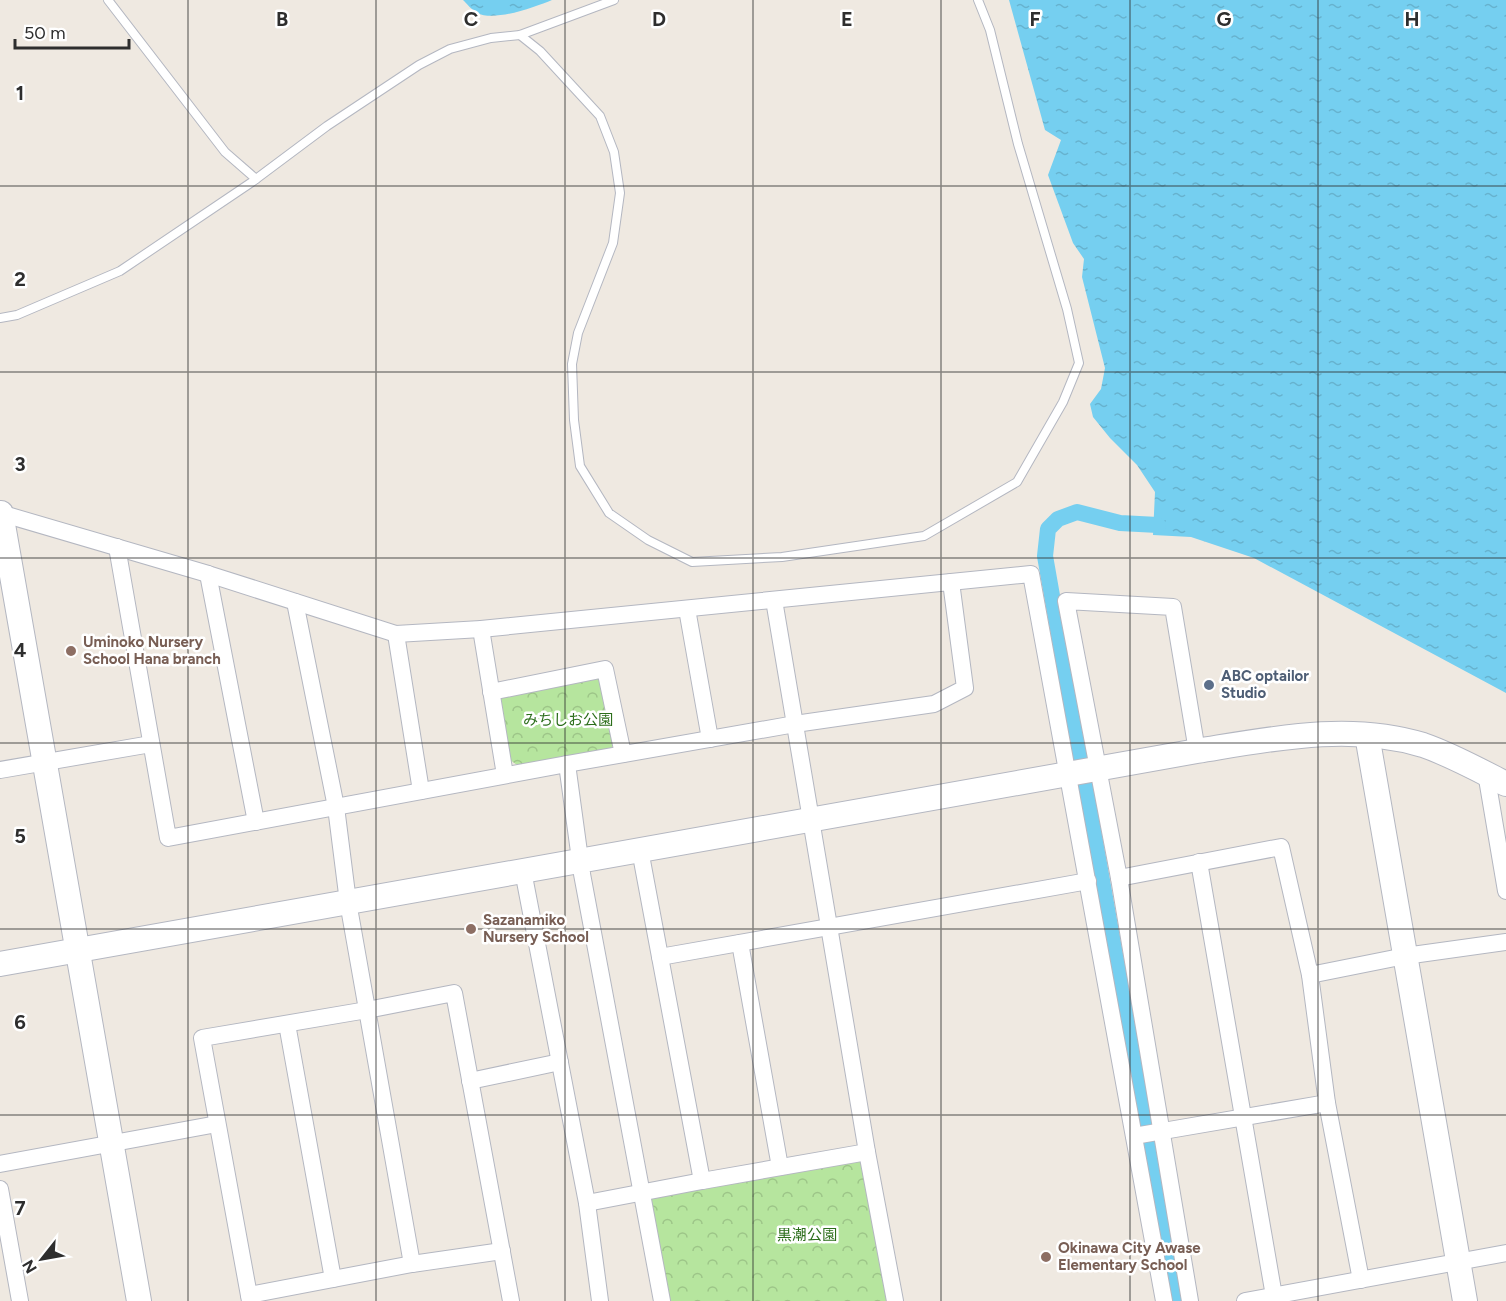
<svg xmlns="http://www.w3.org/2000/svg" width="1506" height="1301" viewBox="0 0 1506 1301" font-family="Figtree,'Noto Sans JP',sans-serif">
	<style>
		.park { fill: url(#park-crowns) }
		.water { fill: url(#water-ripples) }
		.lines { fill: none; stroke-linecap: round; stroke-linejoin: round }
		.canal { stroke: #75cff0; stroke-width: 16 }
		.lane-casing { stroke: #b4b7c1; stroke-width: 10 }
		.street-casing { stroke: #b4b7c1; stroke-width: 18 }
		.secondary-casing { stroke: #b4b7c1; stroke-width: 26 }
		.lane { stroke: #fff; stroke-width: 8 }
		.street { stroke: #fff; stroke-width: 16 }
		.secondary { stroke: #fff; stroke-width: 24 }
		.grid { fill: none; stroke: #2e2e2e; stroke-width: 1.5; stroke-opacity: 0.55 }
		.education-dot { fill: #8d6e63; stroke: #fff; stroke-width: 2 }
		.service-dot { fill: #5c6f8a; stroke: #fff; stroke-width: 2 }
		.labels { text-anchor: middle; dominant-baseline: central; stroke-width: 5; stroke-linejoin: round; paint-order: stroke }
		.education-label { font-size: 15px; font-weight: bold; fill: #785e54; stroke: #fff; text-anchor: start }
		.service-label { font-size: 15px; font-weight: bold; fill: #4e5e75; stroke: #fff; text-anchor: start }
		.park-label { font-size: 15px; fill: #2c6e1b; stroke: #fff }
		.grid-label { font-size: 20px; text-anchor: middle; font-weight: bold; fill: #2e2e2e; stroke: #fff; stroke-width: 5; stroke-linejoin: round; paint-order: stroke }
	</style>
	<defs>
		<pattern id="park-crowns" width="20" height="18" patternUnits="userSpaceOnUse" patternTransform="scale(1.5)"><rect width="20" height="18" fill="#b6e59e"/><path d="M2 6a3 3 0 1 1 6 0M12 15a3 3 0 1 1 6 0" fill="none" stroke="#9dc588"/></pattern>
		<pattern id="water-ripples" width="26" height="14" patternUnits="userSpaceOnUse" patternTransform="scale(1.5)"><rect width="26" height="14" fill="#75cff0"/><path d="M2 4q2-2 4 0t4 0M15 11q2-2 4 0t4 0" fill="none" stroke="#66b2ce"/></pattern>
	</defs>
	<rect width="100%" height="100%" fill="#efe9e1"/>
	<!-- park -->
	<g class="park">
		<polygon points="596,674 604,681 616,742 608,752 520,767 510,760 500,702 504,693"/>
		<polygon points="861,1157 887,1301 667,1301 648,1196"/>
	</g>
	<!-- water -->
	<g class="water">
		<path d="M 463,0 L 552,0 C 535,7 495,22 477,13 C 472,10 467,4 463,0 Z"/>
		<polygon points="1009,0 1506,0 1506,693 1254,558 1191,537 1153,535 1155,492 1137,465 1110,438 1093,417 1090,404 1101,389 1105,368 1082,277 1084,259 1073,243 1048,175 1061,140 1045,130"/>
	</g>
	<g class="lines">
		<!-- canal -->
		<polyline class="canal" points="1158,525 1120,523 1077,512 1058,519 1048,529 1045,556 1176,1301"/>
		<defs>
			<g id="lane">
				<polyline points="108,0 225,152 256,179"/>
				<polyline points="520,35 540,51 600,116 614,152 620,193 613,243 578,333 572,364 574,420 580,466 609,513 648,540 692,562 782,557 924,536 1017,482 1063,402 1079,363 1067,309 1018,144 990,30 978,0"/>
				<polyline points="0,318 17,315 120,271 252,182 327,126 419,65 450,49 491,38 520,35 614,0"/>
			</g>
			<g id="street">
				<polyline points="0,513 208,574 396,634 481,629 1031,574 1164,1301"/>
				<polyline points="117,547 168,838 567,764 795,724 934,704 965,688 951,582"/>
				<polyline points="208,574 256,822"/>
				<polyline points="774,600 867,1152 895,1301"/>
				<polyline points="295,602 336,807 348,902 412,1264"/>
				<polyline points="687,609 710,739"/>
				<polyline points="481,629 505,775"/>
				<polyline points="396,634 421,791"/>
				<polyline points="491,692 605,669 623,754"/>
				<polyline points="567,764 582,874 662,1301"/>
				<polyline points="0,770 151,744"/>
				<polyline points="1486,773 1506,891"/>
				<polyline points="640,850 702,1181 867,1152"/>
				<polyline points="1199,862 1274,1296"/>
				<polyline points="523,871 587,1203 600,1301"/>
				<polyline points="1119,878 1281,847 1310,975 1327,1103 1361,1280"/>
				<polyline points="740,943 780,1167"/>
				<polyline points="660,957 1088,881"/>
				<polyline points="1310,975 1405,956 1506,942"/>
				<polyline points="287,1024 333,1279"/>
				<polyline points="470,1081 560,1062"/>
				<polyline points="1134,1136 1327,1103"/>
				<polyline points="0,1164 217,1124"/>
				<polyline points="0,1189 20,1301"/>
				<polyline points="587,1203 702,1181"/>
				<polyline points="249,1295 412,1264 502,1251"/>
				<polyline points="250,1301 202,1038 367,1010 454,993 511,1301"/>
				<polyline points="1190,1301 1119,878 1066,601 1173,607 1197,751"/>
				<polyline points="1245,1301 1506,1253"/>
			</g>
			<g id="secondary">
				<polyline points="1,513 139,1301"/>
				<polyline points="1367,735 1465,1301"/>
				<path d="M 0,964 L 1197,751 C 1271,739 1350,722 1423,745 C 1452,755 1479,770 1506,784"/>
			</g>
		</defs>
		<!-- lane casing -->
		<use href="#lane" class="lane-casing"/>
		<!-- street casing -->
		<use href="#street" class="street-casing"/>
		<!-- secondary casing -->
		<use href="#secondary" class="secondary-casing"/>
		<!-- lane -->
		<use href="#lane" class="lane"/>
		<!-- street -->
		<use href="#street" class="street"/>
		<!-- secondary -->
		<use href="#secondary" class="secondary"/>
	</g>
	<!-- grid -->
	<path class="grid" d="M 188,0 L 188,1301M 376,0 L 376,1301M 565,0 L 565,1301M 753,0 L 753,1301M 941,0 L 941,1301M 1130,0 L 1130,1301M 1318,0 L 1318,1301M 0,186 L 1506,186M 0,372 L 1506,372M 0,558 L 1506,558M 0,743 L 1506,743M 0,929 L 1506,929M 0,1115 L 1506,1115"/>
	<!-- markers -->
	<g class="education-dot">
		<circle cx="71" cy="651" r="6"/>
		<circle cx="471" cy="929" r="6"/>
		<circle cx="1046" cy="1257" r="6"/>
	</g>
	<circle class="service-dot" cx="1209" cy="685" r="6"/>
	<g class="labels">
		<!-- education labels -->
		<g class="education-label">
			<text x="83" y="642">Uminoko Nursery<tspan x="83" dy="17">School Hana branch</tspan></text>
			<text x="483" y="920">Sazanamiko<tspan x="483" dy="17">Nursery School</tspan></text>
			<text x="1058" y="1248">Okinawa City Awase<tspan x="1058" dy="17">Elementary School</tspan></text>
		</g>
		<!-- service labels -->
		<g class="service-label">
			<text x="1221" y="676">ABC optailor<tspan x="1221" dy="17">Studio</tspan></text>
		</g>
		<!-- park labels -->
		<g class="park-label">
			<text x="568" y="720">みちしお公園</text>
			<text x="807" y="1235">黒潮公園</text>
		</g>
	</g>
	<g class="grid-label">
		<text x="282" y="26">B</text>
		<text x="471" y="26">C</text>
		<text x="659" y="26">D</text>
		<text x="847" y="26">E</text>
		<text x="1035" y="26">F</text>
		<text x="1224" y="26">G</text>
		<text x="1412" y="26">H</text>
		<text x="20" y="100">1</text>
		<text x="20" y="286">2</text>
		<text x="20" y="471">3</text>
		<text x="20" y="657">4</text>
		<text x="20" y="843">5</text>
		<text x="20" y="1029">6</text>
		<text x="20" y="1215">7</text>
	</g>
	<!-- north arrow -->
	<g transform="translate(42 1259) rotate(239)" stroke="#ffffff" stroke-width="4.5" paint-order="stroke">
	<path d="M0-4.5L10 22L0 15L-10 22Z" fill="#2e2e2e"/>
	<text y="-9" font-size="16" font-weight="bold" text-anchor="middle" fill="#2e2e2e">N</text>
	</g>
	<!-- scale -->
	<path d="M15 39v9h114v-9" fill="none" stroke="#2e2e2e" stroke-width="3"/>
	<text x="24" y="39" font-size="18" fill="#2e2e2e" stroke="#ffffff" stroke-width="4.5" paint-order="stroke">50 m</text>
</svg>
